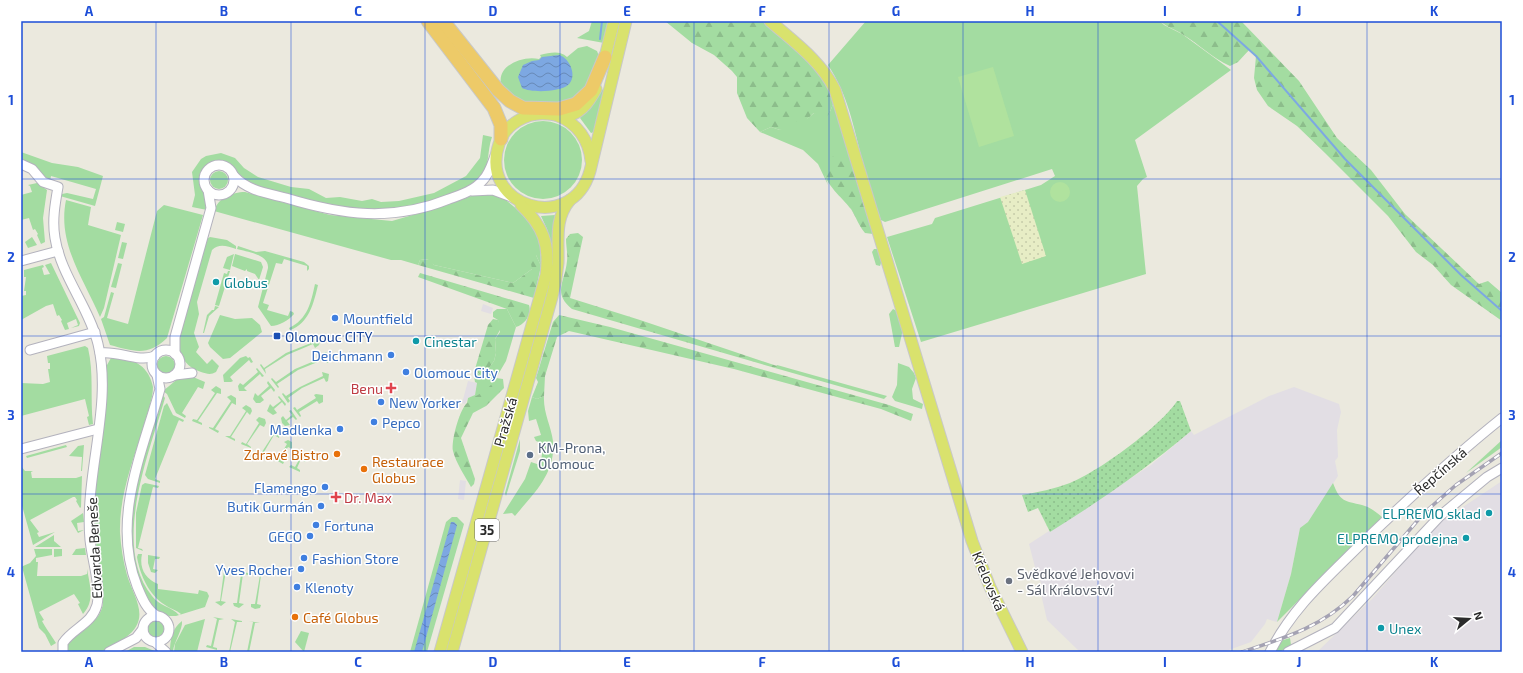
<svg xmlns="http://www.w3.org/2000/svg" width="1523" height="673" viewBox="0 0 1523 673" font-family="'Exo 2',sans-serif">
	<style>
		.industrial { fill: #e2dee4 }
		.grass { fill: #a3dca1 }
		.forest { fill: url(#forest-firs) }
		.sand { fill: url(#sand-dots) }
		.garden { fill: url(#garden-dots) }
		.pitch { fill: #b0e29e }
		.water { fill: url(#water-waves) }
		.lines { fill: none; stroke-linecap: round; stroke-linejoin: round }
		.stream { stroke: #7da8e2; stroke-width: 2 }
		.minor-casing { stroke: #b3b2bd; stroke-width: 11 }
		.major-casing { stroke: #c8c8c8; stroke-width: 13 }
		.highway-casing { stroke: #c8c8c8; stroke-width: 15 }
		.minor { stroke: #fff; stroke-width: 9 }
		.major { stroke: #d9e26d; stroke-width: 11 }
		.highway { stroke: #edca68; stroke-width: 13 }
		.rail-casing { stroke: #a4a2b3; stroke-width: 3.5 }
		.rail { stroke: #fff; stroke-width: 2; stroke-dasharray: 6; stroke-linecap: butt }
		.grid { fill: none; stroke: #1d4ed8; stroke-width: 1; stroke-opacity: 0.55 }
		.culture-dot { fill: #0f9aa8; stroke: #fff; stroke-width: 1.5 }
		.shop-dot { fill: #3f7fe0; stroke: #fff; stroke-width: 1.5 }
		.transit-dot { fill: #1a4fb4; stroke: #fff; stroke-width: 1.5 }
		.health-dot { fill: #e0444e; stroke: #fff; stroke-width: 1.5 }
		.food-dot { fill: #e8710a; stroke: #fff; stroke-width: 1.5 }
		.service-dot { fill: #5c6f8a; stroke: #fff; stroke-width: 1.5 }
		.worship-dot { fill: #6b7280; stroke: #fff; stroke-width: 1.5 }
		.labels { text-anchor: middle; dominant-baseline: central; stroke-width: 3; stroke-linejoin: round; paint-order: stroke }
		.shield { fill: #fff; stroke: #6b6b6b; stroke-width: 1 }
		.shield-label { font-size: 13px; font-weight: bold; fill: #2b2b2b }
		.culture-label { font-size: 14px; fill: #0d838f; stroke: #fff; text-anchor: start }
		.shop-label { font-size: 14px; fill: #366cbe; stroke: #fff; text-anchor: start }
		.transit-label { font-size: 14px; fill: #164399; stroke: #fff; text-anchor: start }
		.health-label { font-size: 14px; fill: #be3a42; stroke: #fff; text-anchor: end }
		.street-label { font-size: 14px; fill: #2b2b2b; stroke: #fff }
		.service-label { font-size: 14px; fill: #4e5e75; stroke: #fff; text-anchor: start }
		.food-label { font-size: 14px; fill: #c56008; stroke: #fff; text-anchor: start }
		.worship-label { font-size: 14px; fill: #5b616d; stroke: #fff; text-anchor: start }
		.neatline { fill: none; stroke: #1d4ed8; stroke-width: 1.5 }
		.grid-label { font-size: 13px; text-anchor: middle; font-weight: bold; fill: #1d4ed8 }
	</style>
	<defs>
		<pattern id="forest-firs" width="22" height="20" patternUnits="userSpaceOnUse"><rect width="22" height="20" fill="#a3dca1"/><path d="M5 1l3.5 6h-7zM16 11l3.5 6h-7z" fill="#8cbd8b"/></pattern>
		<pattern id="sand-dots" width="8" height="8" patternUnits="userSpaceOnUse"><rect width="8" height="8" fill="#e7edc5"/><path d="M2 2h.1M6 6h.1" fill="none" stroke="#c6cba9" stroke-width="1.8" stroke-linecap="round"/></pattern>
		<pattern id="garden-dots" width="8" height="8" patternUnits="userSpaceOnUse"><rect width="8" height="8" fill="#a3dca1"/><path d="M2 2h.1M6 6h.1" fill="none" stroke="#8cbd8b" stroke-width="1.8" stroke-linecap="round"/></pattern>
		<pattern id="water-waves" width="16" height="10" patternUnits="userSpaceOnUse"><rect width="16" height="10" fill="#7da8e2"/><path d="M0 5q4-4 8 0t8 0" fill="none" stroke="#6789b7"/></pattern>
	</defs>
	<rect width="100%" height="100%" fill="#ebe9de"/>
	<!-- industrial -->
	<g class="industrial">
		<polygon points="483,304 493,308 491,314 481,311"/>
		<polygon points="468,381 477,383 475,395 468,398 465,404 462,403"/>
		<polygon points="1294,387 1339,404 1341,412 1337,430 1338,457 1335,461 1338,476 1308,522 1300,528 1291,574 1277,622 1267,619 1265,624 1251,642 1223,652 1080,652 1047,620 1041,594 1043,588 1036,571 1029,544 1151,465 1191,431 1194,435 1269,396"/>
		<polygon points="460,480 466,481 464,500 458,499"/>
		<polygon points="1502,481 1502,652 1317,652 1372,599 1425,538 1442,521"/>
	</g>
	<!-- grass -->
	<g class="grass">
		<polygon points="592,21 609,21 604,43 577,38 589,31"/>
		<path d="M 866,21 L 1160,21 L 1164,25 L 1182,34 L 1231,70 L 1135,140 L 1147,177 L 1143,179 L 1137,186 L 1146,274 L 921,342 L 887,237 L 932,224 L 935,218 L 1041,185 L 1055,176 L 1052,169 L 885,222 L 881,220 C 874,200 867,180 862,159 C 853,125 848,95 828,65 Z"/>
		<path d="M 587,46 L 597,51 C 606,71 582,90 570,103 L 521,103 L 501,84 C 497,65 524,55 539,59 L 541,57 L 540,55 C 550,53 559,50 567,57 L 578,48 Z"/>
		<polygon points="600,89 604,90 594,132 591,133 580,118"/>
		<polygon points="834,102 851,159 825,175 828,185 818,164 803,150 760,132 771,127 780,130 795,120 807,119 814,113 829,114"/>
		<circle cx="543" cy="160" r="39"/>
		<path d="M 483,135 L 492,137 C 487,150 490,166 481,178 C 474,187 458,191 447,195 C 375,222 325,205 255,185 C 238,180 227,150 207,165 C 195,174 203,183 205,195 C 206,199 206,205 207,210 L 192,207 L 195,195 L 192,172 L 201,159 L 206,156 L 221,153 L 235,158 L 244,168 L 258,177 L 291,187 L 309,189 L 326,198 L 340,197 L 362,201 L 372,199 L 381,202 L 399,201 L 434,193 L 466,176 L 480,158 Z"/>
		<polygon points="21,152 52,163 78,167 103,176 95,206 60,196 62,194 67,193 93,199 96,189 51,176 50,181 21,161"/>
		<circle cx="219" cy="180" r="9"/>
		<polygon points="37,183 47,190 43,218 45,242 41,244 37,235 38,234 35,229 33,230 29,218 21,220 21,195 32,192 30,186 28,185"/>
		<path d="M 245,192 L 330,215 L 392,221 L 447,205 L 482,192 L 501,196 L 532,222 L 540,241 L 541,266 L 536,255 L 532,269 L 513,283 L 434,265 L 428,259 L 420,260 L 418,265 L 401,260 L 391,260 L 214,211 C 218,198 232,192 245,192 Z"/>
		<path d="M 66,200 L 91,207 L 88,225 L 121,235 L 104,308 L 100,317 C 84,279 57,244 66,200 Z"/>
		<path d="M 164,205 L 203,215 L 167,338 C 148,357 133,351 110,345 L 101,319 L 104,317 L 111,292 L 114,293 L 107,318 L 128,324 L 157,211 Z"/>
		<polygon points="555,215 552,246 547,229 541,216"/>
		<polygon points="117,222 125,224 123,232 115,230"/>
		<polygon points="32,237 37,245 28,248 25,242"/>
		<path d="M 210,237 L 227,240 L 236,246 L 236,249 C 227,246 219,243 212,250 L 197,302 L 199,314 L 194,333 L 199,347 L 196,352 L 207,364 L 212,359 L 219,366 L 216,372 C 211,375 207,374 201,372 C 187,367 181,359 178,344 L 205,240 Z"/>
		<polygon points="122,242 127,243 123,259 118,258"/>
		<path d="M 238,246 L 256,252 L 265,251 L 304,262 L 309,266 L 309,269 L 307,271 L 307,266 L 284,259 L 282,264 L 276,263 L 263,303 L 269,305 L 267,310 L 288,316 L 290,311 L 293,312 L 294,314 C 289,320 279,326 271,326 L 258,307 L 268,268 C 269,254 247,252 237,249 Z"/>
		<path d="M 874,249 L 877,249 C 880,255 883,259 880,266 L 876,265 L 872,252 Z"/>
		<polygon points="234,254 230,270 223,268 227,257"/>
		<polygon points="235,254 261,262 263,267 259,280 255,274 247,271 247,269 245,271 232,266"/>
		<polygon points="51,263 80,323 79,326 71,328 78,325 76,319 67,323 69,329 65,330 61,321 62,320 59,315 57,316 53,304 46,306 21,320 21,296 26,295 26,291 24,291 26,277 24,277 24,270 43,265 44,267 42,268 44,275 50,274 45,265"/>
		<polygon points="118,263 122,264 116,288 111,287"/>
		<polygon points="228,271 230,271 219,306 215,305 224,273 227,274"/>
		<path d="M 315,284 L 318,285 C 314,302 309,324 290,330 L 289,328 C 308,319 311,302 315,284 Z"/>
		<polygon points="215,306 219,307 209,316 204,333 203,333 207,315 212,310 214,310"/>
		<polygon points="497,309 507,309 516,327 506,361 489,390 467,403 468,398 475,395 477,383 475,382 474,376 477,372 480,375 486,372 494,361 496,353 495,339 500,332 498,320 493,317 493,312"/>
		<polygon points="893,309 897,311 903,329 899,347 895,347 889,314"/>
		<polygon points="220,315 235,319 252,318 260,325 262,332 230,358 223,359 210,347 208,343"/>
		<polygon points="317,337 320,341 319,345 315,348 313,344 287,355 265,369 266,374 260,365 261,364 264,368 286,353 311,343 310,338"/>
		<path d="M 85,346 L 88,348 C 94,373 90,399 93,424 L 89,425 L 87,417 L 89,416 L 85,399 L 21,416 L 21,383 L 43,384 L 50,382 L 48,369 L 50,369 L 50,363 L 48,363 L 47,356 Z"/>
		<polygon points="326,352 331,357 328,363 327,363 325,359 298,370 277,384 279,387 278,388 271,379 272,378 276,382 295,369 324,357 323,353"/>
		<polygon points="246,356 248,358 250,357 253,362 251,363 249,360 230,377 233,381 231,382 224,382 223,375 240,358"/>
		<circle cx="166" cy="365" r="9"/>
		<path d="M 111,358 C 132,356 149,366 153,387 C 153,400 146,416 143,429 C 132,463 119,497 120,533 C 121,547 123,561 127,575 C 134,598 152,619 125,638 L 125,640 L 101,652 L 68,652 L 66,647 L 69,642 C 82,631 101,621 103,603 L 95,534 L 95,486 L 107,382 L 105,365 L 107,365 Z"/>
		<polygon points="898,363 909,367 914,373 916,378 912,389 913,399 923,404 922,409 895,401 892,397 897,385"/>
		<polygon points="777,365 887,396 884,399 775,368"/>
		<polygon points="257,368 264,376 262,377 260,374 244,388 247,391 239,391 238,386 240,383 243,385 258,372 256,369"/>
		<polygon points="322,372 329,374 328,381 326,382 324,378 302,388 288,398 290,401 288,403 282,394 283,393 286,396 300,387 323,376"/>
		<polygon points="180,377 193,377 205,382 203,389 198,387 182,413 186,416 185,418 176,413 167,394 163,391"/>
		<polygon points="268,381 275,390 274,392 271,388 261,396 264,400 260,403 256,403 253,399 255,393 258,396 269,386 267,383"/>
		<polygon points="216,386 221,389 221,394 217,393 198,421 202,423 202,425 192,421 193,419 197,420 215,393 211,390"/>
		<path d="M 162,394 L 165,398 C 149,454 111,545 152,596 C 159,606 172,607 179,615 L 181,614 C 177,610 170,609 165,605 C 149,595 140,575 137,557 L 138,554 L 142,554 C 139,568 145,579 158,584 L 158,589 L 198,594 L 199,590 L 207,592 L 209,596 L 205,607 L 176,616 L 169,616 L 155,609 L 148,602 L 133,561 L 130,537 L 135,486 Z"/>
		<polygon points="316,394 323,395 323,402 319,404 317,401 299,412 301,416 300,417 293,408 295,407 297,410 316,398 314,395"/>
		<polygon points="231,395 236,398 236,405 232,403 215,429 219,431 218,433 209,428 209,427 213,428 231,401 227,397"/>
		<polygon points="279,396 286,404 285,406 282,402 274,409 277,413 273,415 267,411 270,404 273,407 281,401 278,397"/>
		<path d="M 544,396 C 543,412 551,426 553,441 C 556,474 533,494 515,516 L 512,513 L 503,514 L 525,479 L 531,462 L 540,465 L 544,444 L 536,441 L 534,437 L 541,435 L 536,419 L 529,421 L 528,411 L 532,397 L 537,399 Z"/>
		<polygon points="167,403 173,415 184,420 183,422 179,420 178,422 155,479 160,481 160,483 148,479 145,475 164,406"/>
		<polygon points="246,405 251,408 252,411 250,415 247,412 231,437 235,439 235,441 225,436 230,436 246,411 242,408"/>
		<polygon points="291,410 297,419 296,420 293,417 287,421 290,425 285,426 282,423 281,418 283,416 286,420 292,415 289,411"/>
		<polygon points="259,417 265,419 266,423 264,427 260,425 247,444 251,447 251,448 241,444 242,442 246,444 259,423 256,420"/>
		<polygon points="275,429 280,432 279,438 274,435 264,452 267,456 257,451 262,452 273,435 269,432"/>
		<polygon points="520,439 520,451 506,496 505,493"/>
		<polygon points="288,440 292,442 292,449 288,447 280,460 284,462 283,464 274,459 274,457 278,459 287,444 284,442"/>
		<polygon points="1502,440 1502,447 1466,473"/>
		<polygon points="66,445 67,447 27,458 26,456"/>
		<polygon points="84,445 82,471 81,471 82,457 69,456 78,446"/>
		<polygon points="301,454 305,456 306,460 305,462 301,459 297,468 300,470 300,472 289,467 291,465 295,467 300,458 297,455"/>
		<polygon points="21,466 25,471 33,471 31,472 32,478 76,478 82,476 81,507 80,508 76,501 77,500 75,497 73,497 30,520 39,532 37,533 39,537 55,532 33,545 21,502"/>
		<polygon points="145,483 159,486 158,488 153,487 138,548 142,549 143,551 136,548 136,513 142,485"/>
		<path d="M 1333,483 C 1340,502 1345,501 1362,505 C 1370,507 1376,512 1382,517 L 1277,622 L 1291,574 L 1300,528 L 1308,522 Z"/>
		<polygon points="83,513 84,522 77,523 78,531 84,530 78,533 71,521"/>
		<polygon points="452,517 457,517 464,524 427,652 410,652 446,522"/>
		<polygon points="54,535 54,541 61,547 35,547"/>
		<polygon points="85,548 86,555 72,555 76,549"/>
		<path d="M 34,549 L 52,549 L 52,555 L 36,558 L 36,562 L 38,562 L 37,576 L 81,576 L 87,574 L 87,569 C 90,586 95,601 83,614 L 78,604 L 80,603 L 74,594 L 39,612 L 44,620 L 42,621 C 45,627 51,635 56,643 L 51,646 L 45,634 L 39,628 L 22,567 L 23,566 L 30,563 L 36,556 Z"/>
		<polygon points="54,549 62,549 62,556 54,557"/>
		<polygon points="148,555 160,557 159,559 155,559 153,569 158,570 155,573 151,572 148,563"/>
		<polygon points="220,568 231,570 230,572 226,571 221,601 226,602 221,606 215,602 220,601 224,571 219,570"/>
		<polygon points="237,571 248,573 248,575 243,574 239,603 244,604 239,608 234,606 233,603 237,603 241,574 237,573"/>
		<polygon points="260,575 261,575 257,604 261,605 260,608 255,609 251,607 251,604 255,604"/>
		<polygon points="213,617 224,619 219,620 213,647 217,648 217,650 206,647 207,645 211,646 217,619"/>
		<polygon points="205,619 197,652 174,652 175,644 185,625"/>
		<polygon points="231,619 242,621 242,622 237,622 230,652 224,652 229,652 235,622"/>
		<circle cx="156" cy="629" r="9"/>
		<path d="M 182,621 C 183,629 174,642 173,651 L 170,652 C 170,641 172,628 182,621 Z"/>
		<polygon points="249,621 260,623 255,623 249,652 247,652 253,622"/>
		<polygon points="301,631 309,633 304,652 295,642"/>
		<polygon points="1290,638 1291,645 1280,652 1275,652 1280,641"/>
		<polygon points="134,647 145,647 157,652 125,652"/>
	</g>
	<!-- forest -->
	<g class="forest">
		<path d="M 665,21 L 762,21 L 813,64 L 825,80 L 834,102 L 829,114 L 824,118 L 814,113 C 811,115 808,119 806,120 C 797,122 793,119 790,128 L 780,130 L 771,127 L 760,132 L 747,118 L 737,93 L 737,77 L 732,71 L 714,55 L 692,43 Z"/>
		<path d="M 1160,21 L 1241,21 L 1299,81 L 1337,138 L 1371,170 L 1405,214 L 1479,284 L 1488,281 L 1502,293 L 1502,321 L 1451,285 L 1433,265 L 1416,252 L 1388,216 L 1325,153 L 1297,126 L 1268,106 L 1257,90 L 1254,78 L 1256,56 L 1249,50 L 1238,62 L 1230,66 C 1212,58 1199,44 1182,34 C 1175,29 1166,27 1160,21 Z"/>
		<path d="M 837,154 L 843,154 L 851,159 L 873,230 L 873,234 L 865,233 C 859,226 856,217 851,209 C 838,192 807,171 837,154 Z"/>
		<path d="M 578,233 L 583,237 L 570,298 L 640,320 L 777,366 L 775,368 L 572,309 C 552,293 565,282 567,261 C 568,254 566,246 566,239 L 570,234 Z"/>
		<polygon points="534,254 536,255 541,266 534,298 418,265 420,260 430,259 434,265 513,283 532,269 530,258"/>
		<path d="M 420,273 L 529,305 C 532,315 525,324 516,327 L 507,309 L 418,277 Z"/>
		<polygon points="559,315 610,327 889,405 913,414 911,421 881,409 734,369 569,331 557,337 545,376 544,396 537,399 532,397 538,382 536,378 553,322"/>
		<polygon points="493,319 498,320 501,328 495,339 496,353 494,361 486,372 480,375 475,369 488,325"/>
		<path d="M 496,378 L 503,379 L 504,388 L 486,406 L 473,413 L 461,438 L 475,479 L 474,484 L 471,487 C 465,476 456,463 453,451 C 451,441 459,412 466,404 C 478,392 485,395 496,378 Z"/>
	</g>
	<!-- sand -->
	<polygon class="sand" points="1025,190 1046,256 1022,264 1000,197"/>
	<!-- garden -->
	<path class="garden" d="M 1177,401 L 1180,401 L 1191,431 C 1146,469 1100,501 1050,532 L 1038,508 L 1028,512 L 1022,495 C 1038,492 1054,489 1070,483 C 1098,472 1161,426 1177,401 Z"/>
	<!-- pitch -->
	<g class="pitch">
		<polygon points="993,67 1014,136 979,147 958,77"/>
		<circle cx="1060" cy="192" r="10"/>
	</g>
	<!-- water -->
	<g class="water">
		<path d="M 559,55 C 570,58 578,77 568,85 C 560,92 531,93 522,88 L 518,77 L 523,65 L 532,61 L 539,60 L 542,57 Z"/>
		<polygon points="451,522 454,522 457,525 456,529 422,652 414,652"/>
	</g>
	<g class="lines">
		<!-- stream -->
		<g class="stream">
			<polyline points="1217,21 1256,56 1345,159 1461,275 1502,311"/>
			<polyline points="600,39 602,21"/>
		</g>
		<defs>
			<g id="minor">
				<path d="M 21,164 L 32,169 L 43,182 L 58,187 C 55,204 52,221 55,238 C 61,276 89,307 98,344 C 113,406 84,475 90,540 C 92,559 101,587 97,605 C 92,624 73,628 63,643 L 63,652"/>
				<circle cx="219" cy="180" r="15"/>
				<path d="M 234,176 C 248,191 267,193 286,198 C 342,215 392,222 449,199 C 461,195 475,190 483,180 C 489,174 492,164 495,156"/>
				<polyline points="472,191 493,190 514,198"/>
				<polyline points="21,261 58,251"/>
				<polyline points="30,350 95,332"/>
				<circle cx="166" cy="364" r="14"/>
				<path d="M 100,353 C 118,350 138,363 155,356"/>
				<polyline points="175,354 175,337 211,208 208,190"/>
				<polyline points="175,375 192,373"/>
				<polyline points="21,449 98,429"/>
				<circle cx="156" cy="629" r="13"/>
				<path d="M 157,616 C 146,609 142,598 137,586 C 111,520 142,453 160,389 L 157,375"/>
				<polyline points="156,643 166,652"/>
				<polyline points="109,652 136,638 143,629"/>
				<path d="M 1270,652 C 1293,607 1326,579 1361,544 C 1407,500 1453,457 1502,418"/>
				<polyline points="1288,652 1335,628 1440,516 1487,477 1502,468"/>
			</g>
			<g id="major">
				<path d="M 770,21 C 794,42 821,61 835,90 L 972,541 L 990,587 L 1022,652"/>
				<polyline points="603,65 614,21"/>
				<path d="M 596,89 C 590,100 583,111 571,115 C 563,118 555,114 547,114 C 527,112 505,124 499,144 C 478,207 572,235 590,171 L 626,21"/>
				<path d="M 558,116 C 577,123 589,140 591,161"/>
				<path d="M 440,652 L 546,275 C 550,244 543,226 521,205"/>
				<path d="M 452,652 L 552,297 C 555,286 557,275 558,263 C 559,240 554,219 570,200"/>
			</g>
			<g id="highway">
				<polyline points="428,21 494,108 501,125 501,139"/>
				<polyline points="443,21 498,90 510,101 523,108 559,109 576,104 591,90 605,57"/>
			</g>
		</defs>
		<!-- minor casing -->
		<use href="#minor" class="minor-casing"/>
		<!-- major casing -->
		<use href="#major" class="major-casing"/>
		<!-- highway casing -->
		<use href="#highway" class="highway-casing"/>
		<!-- minor -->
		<use href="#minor" class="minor"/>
		<!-- major -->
		<use href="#major" class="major"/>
		<!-- highway -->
		<use href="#highway" class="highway"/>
		<defs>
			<path id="rail" d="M 1242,652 C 1284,638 1320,628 1353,596 L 1424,513 L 1456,485 L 1502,453"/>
		</defs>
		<!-- rail casing -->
		<use href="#rail" class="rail-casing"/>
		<!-- rail -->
		<use href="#rail" class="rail"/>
	</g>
	<!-- grid -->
	<path class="grid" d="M 156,21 L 156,652M 291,21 L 291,652M 425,21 L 425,652M 560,21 L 560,652M 694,21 L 694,652M 829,21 L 829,652M 963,21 L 963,652M 1098,21 L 1098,652M 1232,21 L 1232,652M 1367,21 L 1367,652M 21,179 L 1502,179M 21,336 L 1502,336M 21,494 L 1502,494"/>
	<!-- markers -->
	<g class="culture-dot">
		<circle cx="216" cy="282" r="4"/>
		<circle cx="416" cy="341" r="4"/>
		<circle cx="1489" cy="513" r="4"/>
		<circle cx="1466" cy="538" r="4"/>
		<circle cx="1381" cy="628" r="4"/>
	</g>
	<g class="shop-dot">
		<circle cx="335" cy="318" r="4"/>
		<circle cx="391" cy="355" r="4"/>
		<circle cx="406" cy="372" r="4"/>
		<circle cx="381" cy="402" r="4"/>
		<circle cx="374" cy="422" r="4"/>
		<circle cx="340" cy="429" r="4"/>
		<circle cx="325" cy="487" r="4"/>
		<circle cx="321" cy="506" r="4"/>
		<circle cx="316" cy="525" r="4"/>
		<circle cx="310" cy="536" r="4"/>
		<circle cx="304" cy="558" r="4"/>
		<circle cx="301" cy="569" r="4"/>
		<circle cx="297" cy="587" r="4"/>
	</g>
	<rect class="transit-dot" x="273" y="332" width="8" height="8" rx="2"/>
	<g class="health-dot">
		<path d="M389 382h4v4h4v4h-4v4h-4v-4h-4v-4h4z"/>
		<path d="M334 491h4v4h4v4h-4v4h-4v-4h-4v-4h4z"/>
	</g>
	<g class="food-dot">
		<circle cx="337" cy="454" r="4"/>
		<circle cx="364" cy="469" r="4"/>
		<circle cx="295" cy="617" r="4"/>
	</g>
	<circle class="service-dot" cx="530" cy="455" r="4"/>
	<circle class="worship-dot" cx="1009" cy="581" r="4"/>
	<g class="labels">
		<!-- shield labels -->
		<rect class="shield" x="475" y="519" width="24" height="22" rx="3"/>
		<g class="shield-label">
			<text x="487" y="530">35</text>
		</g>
		<!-- culture labels -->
		<g class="culture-label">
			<text x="224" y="282">Globus</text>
			<text x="424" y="341">Cinestar</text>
			<text x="1481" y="513" text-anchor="end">ELPREMO sklad</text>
			<text x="1458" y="538" text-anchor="end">ELPREMO prodejna</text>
			<text x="1389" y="628">Unex</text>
		</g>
		<!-- shop labels -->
		<g class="shop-label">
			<text x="343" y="318">Mountfield</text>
			<text x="383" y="355" text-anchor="end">Deichmann</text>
			<text x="414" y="372">Olomouc City</text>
			<text x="389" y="402">New Yorker</text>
			<text x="382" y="422">Pepco</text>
			<text x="332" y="429" text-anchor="end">Madlenka</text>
			<text x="317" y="487" text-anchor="end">Flamengo</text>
			<text x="313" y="506" text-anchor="end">Butik Gurmán</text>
			<text x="324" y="525">Fortuna</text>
			<text x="302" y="536" text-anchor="end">GECO</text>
			<text x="312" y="558">Fashion Store</text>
			<text x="293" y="569" text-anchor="end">Yves Rocher</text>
			<text x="305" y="587">Klenoty</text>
		</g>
		<!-- transit labels -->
		<g class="transit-label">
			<text x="285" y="336">Olomouc CITY</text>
		</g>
		<!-- health labels -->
		<g class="health-label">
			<text x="383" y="388">Benu</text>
			<text x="344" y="497" text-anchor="start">Dr. Max</text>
		</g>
		<!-- street labels -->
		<g class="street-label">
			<text transform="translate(505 422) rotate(-74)">Pražská</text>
			<text transform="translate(1440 471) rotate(-41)">Řepčínská</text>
			<text transform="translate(94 548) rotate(-93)">Edvarda Beneše</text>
			<text transform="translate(989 581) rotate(67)">Křelovská</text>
		</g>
		<!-- service labels -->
		<g class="service-label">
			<text x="538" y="447">KM-Prona,<tspan x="538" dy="16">Olomouc</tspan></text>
		</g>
		<!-- food labels -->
		<g class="food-label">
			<text x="329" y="454" text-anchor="end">Zdravé Bistro</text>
			<text x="372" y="461">Restaurace<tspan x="372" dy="16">Globus</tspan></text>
			<text x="303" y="617">Café Globus</text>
		</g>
		<!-- worship labels -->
		<g class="worship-label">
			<text x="1017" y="573">Svědkové Jehovovi<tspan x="1017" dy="16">- Sál Království</tspan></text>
		</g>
	</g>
	<!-- border -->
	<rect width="1523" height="673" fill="none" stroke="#ffffff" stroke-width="44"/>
	<!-- north arrow -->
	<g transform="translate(1469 619) rotate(72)" stroke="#ffffff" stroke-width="3" paint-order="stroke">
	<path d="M0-3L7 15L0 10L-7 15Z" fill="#2b2b2b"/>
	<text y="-6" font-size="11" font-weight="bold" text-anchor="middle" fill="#2b2b2b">N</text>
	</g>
	<rect x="22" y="22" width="1479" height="629" class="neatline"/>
	<g class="grid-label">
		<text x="89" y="16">A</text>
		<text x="224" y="16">B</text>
		<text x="358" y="16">C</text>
		<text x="493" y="16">D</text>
		<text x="627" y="16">E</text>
		<text x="762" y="16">F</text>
		<text x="896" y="16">G</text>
		<text x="1030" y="16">H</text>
		<text x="1165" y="16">I</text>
		<text x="1299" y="16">J</text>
		<text x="1434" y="16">K</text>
		<text x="11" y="105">1</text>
		<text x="1512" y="105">1</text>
		<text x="11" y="262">2</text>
		<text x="1512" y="262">2</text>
		<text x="11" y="420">3</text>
		<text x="1512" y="420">3</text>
		<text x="11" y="577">4</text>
		<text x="1512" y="577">4</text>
		<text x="89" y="667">A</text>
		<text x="224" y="667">B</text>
		<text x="358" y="667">C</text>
		<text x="493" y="667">D</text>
		<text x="627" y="667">E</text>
		<text x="762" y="667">F</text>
		<text x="896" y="667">G</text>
		<text x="1030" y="667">H</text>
		<text x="1165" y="667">I</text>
		<text x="1299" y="667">J</text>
		<text x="1434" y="667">K</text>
	</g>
</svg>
